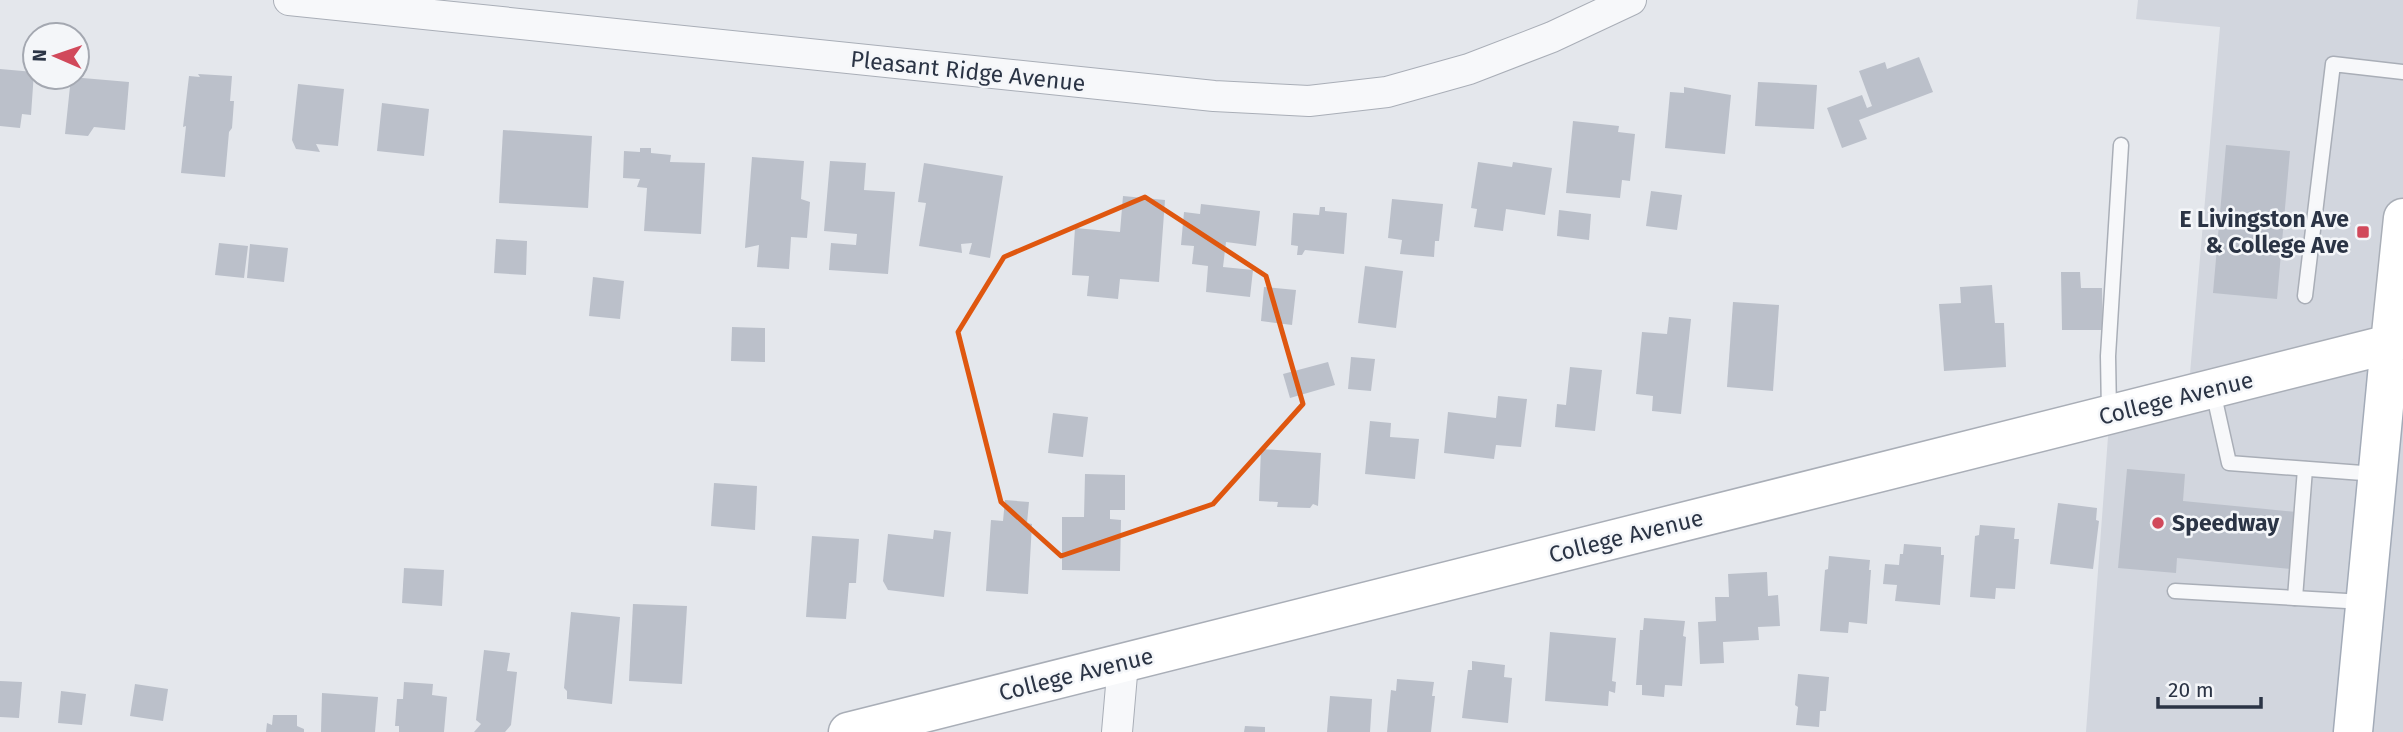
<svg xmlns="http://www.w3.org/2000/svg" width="2403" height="732" viewBox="0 0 2403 732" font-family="'Fira Sans',sans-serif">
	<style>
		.built { fill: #d2d6de }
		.building { fill: #bbc0ca }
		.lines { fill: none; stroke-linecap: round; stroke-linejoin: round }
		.lane-casing { stroke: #a9aeb7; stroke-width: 17 }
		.street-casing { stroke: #a9aeb7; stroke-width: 32 }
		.secondary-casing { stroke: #a9aeb7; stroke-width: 41 }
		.primary-casing { stroke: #a3abb8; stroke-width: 41 }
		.lane { stroke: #f7f8fa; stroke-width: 14 }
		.street { stroke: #f7f8fa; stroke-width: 30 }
		.secondary { stroke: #fff; stroke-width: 38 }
		.primary { stroke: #fff; stroke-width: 38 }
		.marked { fill: none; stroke: #df570f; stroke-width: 5; stroke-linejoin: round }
		.poi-dot { fill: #d1495b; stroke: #f4f6f9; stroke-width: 2.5 }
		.labels { text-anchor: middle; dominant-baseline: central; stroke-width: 5; stroke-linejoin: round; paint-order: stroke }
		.street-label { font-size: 23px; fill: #2b3445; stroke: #f4f6f9 }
		.poi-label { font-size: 23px; font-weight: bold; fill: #2b3445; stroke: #f4f6f9; text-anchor: end }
	</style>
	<rect width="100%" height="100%" fill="#e4e7ec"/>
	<!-- built -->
	<polygon class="built" points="2138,0 2403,0 2403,732 2086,732 2110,410 2189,385 2220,27 2136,19"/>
	<!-- building -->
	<g class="building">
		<polygon points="1919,57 1933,92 1859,120 1867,139 1842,148 1827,108 1862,95 1867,108 1872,106 1859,71 1885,62 1887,69"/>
		<polygon points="0,69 34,72 31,115 22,114 20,128 0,126"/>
		<polygon points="198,74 232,76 230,101 234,101 232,128 229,132 225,177 181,173 186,126 183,127 189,76 200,77"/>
		<polygon points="71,77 129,82 125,130 94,127 88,136 65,134"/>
		<polygon points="1758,82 1817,85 1814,129 1755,126"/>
		<polygon points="298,84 344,89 338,146 316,144 320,152 296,149 292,140"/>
		<polygon points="1684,87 1731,95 1725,154 1665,148 1670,92 1684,93"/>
		<polygon points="382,103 429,109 424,156 377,151"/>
		<polygon points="1573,121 1619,126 1618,132 1635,134 1630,181 1622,180 1620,198 1566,193"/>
		<polygon points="503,130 592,136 588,208 499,203"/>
		<polygon points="2226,145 2290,151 2277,299 2213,293"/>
		<polygon points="640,148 651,148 651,153 671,155 670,162 705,163 701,234 644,231 647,188 637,187 640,179 623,178 624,151 640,152"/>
		<polygon points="752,157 804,161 801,199 810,202 807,238 791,237 789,269 757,267 759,245 745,248"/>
		<polygon points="830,161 866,163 864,190 895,192 888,274 829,270 831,243 856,245 857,234 824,231"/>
		<polygon points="1478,162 1512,167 1513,162 1552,168 1545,215 1506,209 1503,231 1474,227 1477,209 1471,208"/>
		<polygon points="924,163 1003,176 990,258 969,254 972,243 961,244 962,253 919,246 926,203 918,202"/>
		<polygon points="1651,191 1682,195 1677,230 1646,226"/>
		<polygon points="1123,196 1165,200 1159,282 1120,279 1118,299 1087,296 1089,276 1072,275 1075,228 1120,232"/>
		<polygon points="1392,199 1443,204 1439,241 1435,241 1434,257 1400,254 1402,240 1388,238"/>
		<polygon points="1201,204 1260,211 1256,246 1226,242 1223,267 1253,270 1250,297 1206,292 1208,266 1192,264 1194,246 1181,245 1184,212 1200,214"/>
		<polygon points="1320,207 1325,207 1325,211 1347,213 1344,254 1305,250 1302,255 1297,255 1298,246 1291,245 1293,213 1319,215"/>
		<polygon points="1559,210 1591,214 1589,240 1557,236"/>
		<polygon points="496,239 527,241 526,275 494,273"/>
		<polygon points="219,243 248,246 244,278 215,275"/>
		<polygon points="250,244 288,248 284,282 247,278"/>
		<polygon points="1365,266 1403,271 1396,328 1358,323"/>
		<polygon points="2061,272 2080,272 2081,288 2102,288 2103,330 2062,330"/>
		<polygon points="593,277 624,281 620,319 589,316"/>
		<polygon points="1992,285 1995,323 2004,323 2006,367 1944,371 1939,304 1961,303 1960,287"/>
		<polygon points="1264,287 1296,290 1292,325 1261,321"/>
		<polygon points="1733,302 1779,305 1773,391 1727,387"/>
		<polygon points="1669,317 1691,319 1681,414 1652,411 1653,396 1636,394 1642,332 1667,334"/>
		<polygon points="732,327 765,328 765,362 731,361"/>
		<polygon points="1351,357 1375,359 1371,391 1348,389"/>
		<polygon points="1328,362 1335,385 1290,398 1283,374"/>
		<polygon points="1570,367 1602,370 1595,431 1555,427 1557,404 1566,405"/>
		<polygon points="1498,396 1527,399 1521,447 1496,445 1494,459 1444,453 1448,412 1496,418"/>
		<polygon points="1053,413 1088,417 1083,457 1048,453"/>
		<polygon points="1370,421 1391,423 1390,437 1419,439 1415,479 1365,474"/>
		<polygon points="1261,449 1321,453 1318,506 1313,504 1310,508 1277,507 1278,502 1259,501"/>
		<polygon points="2127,469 2185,474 2183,501 2297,512 2291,569 2177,558 2176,573 2118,568"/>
		<polygon points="1085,474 1125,475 1125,510 1110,510 1110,519 1121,520 1120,571 1062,570 1062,517 1084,517"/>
		<polygon points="714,483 757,486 755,530 711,526"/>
		<polygon points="1005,500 1029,502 1027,523 1032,524 1028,594 986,591 991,520 1003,521"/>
		<polygon points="2058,503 2097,508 2096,520 2099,521 2093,569 2050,564"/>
		<polygon points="1980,525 2015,528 2014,539 2019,539 2015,589 1996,588 1995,599 1970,597 1975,536 1979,535"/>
		<polygon points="934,530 951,532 944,597 888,590 883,581 888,534 933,539"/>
		<polygon points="812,536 859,539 856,583 849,583 846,619 806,617"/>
		<polygon points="1904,544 1941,547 1941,555 1944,555 1940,605 1895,601 1897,585 1883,584 1885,564 1899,565 1900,554 1903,554"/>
		<polygon points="1829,556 1870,560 1869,570 1871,570 1867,624 1849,622 1848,633 1820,631 1825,570 1828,569"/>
		<polygon points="404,568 444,570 442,606 402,603"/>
		<polygon points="1767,572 1768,596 1778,595 1780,626 1758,627 1759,640 1723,642 1724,663 1700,664 1698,622 1716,621 1715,597 1729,597 1728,574"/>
		<polygon points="633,604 687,606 682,684 629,681"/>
		<polygon points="571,612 620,617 612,704 567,699 567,691 564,688"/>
		<polygon points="1644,618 1685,621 1683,636 1686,637 1682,686 1665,685 1664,697 1642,695 1642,685 1636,685 1640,630 1643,630"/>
		<polygon points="1550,632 1616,638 1612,681 1616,682 1615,693 1609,691 1608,706 1545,701"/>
		<polygon points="484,650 510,653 507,671 517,672 511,725 505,732 474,732 481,724 476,720"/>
		<polygon points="1472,661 1505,665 1504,677 1512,678 1508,723 1462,718 1468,670 1472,670"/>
		<polygon points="1798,674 1829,677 1826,711 1820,711 1819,727 1796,725 1798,707 1795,705"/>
		<polygon points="1397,679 1434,682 1432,696 1435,696 1431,732 1387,732 1391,690 1396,691"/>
		<polygon points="0,681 22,682 19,718 0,717"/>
		<polygon points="404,682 433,684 432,695 447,697 444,732 399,732 399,726 395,726 397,699 403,699"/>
		<polygon points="135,684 168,689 163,721 130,716"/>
		<polygon points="61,691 86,694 82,725 58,723"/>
		<polygon points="322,693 378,697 375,732 321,732"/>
		<polygon points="1330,696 1372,699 1370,732 1327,732"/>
		<polygon points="273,715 297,715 297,726 304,729 304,732 266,732 267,723 272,725"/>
		<polygon points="1245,726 1265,727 1265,732 1244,732"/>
	</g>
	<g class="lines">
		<defs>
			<g id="lane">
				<polyline points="2305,296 2333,64 2403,72"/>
				<polyline points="2213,391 2229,463 2376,474"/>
				<polyline points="2109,413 2108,356 2121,145"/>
				<polyline points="2175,591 2364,602"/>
				<polyline points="2295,598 2305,469"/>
			</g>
			<g id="street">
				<polyline points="289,0 1214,96 1309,101 1387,92 1469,69 1552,37 1631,0"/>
				<polyline points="1117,732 1123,663"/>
			</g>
			<polyline id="secondary" points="848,732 2390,344 2403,218"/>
			<polyline id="primary" points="2353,732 2390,344 2403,338"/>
		</defs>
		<!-- lane casing -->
		<use href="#lane" class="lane-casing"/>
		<!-- street casing -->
		<use href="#street" class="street-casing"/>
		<!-- secondary casing -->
		<use href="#secondary" class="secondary-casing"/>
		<!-- primary casing -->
		<use href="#primary" class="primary-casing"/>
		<!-- lane -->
		<use href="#lane" class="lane"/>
		<!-- street -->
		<use href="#street" class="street"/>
		<!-- secondary -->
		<use href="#secondary" class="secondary"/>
		<!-- primary -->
		<use href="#primary" class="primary"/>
	</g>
	<!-- marked area -->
	<path class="marked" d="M 1145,197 L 1266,276 L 1303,404 L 1213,504 L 1061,556 L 1001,502 L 958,332 L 1004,257 Z"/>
	<!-- markers -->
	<g class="poi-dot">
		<rect x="2356" y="225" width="14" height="14" rx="3.5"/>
		<circle cx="2158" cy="523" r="7"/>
	</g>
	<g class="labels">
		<!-- street labels -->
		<g class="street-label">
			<text transform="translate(968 71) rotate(6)">Pleasant Ridge Avenue</text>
			<text transform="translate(2176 398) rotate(-14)">College Avenue</text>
			<text transform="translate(1626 536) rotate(-14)">College Avenue</text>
			<text transform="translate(1076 674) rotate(-14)">College Avenue</text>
		</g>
		<!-- poi labels -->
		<g class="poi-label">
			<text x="2349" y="219">E Livingston Ave<tspan x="2349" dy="26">&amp; College Ave</tspan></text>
			<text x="2172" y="523" text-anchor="start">Speedway</text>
		</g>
	</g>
	<!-- north arrow -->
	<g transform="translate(56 56) rotate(272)"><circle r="33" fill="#f4f6f9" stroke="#a4a8b1" stroke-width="2"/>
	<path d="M0-5L12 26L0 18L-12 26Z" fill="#d1495b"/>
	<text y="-10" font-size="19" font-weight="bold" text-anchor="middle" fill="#2b3445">N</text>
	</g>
	<!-- scale -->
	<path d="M2158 697v10h103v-10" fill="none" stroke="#2b3445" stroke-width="3.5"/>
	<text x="2168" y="697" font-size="21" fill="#2b3445" stroke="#f4f6f9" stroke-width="5" paint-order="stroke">20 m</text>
</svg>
